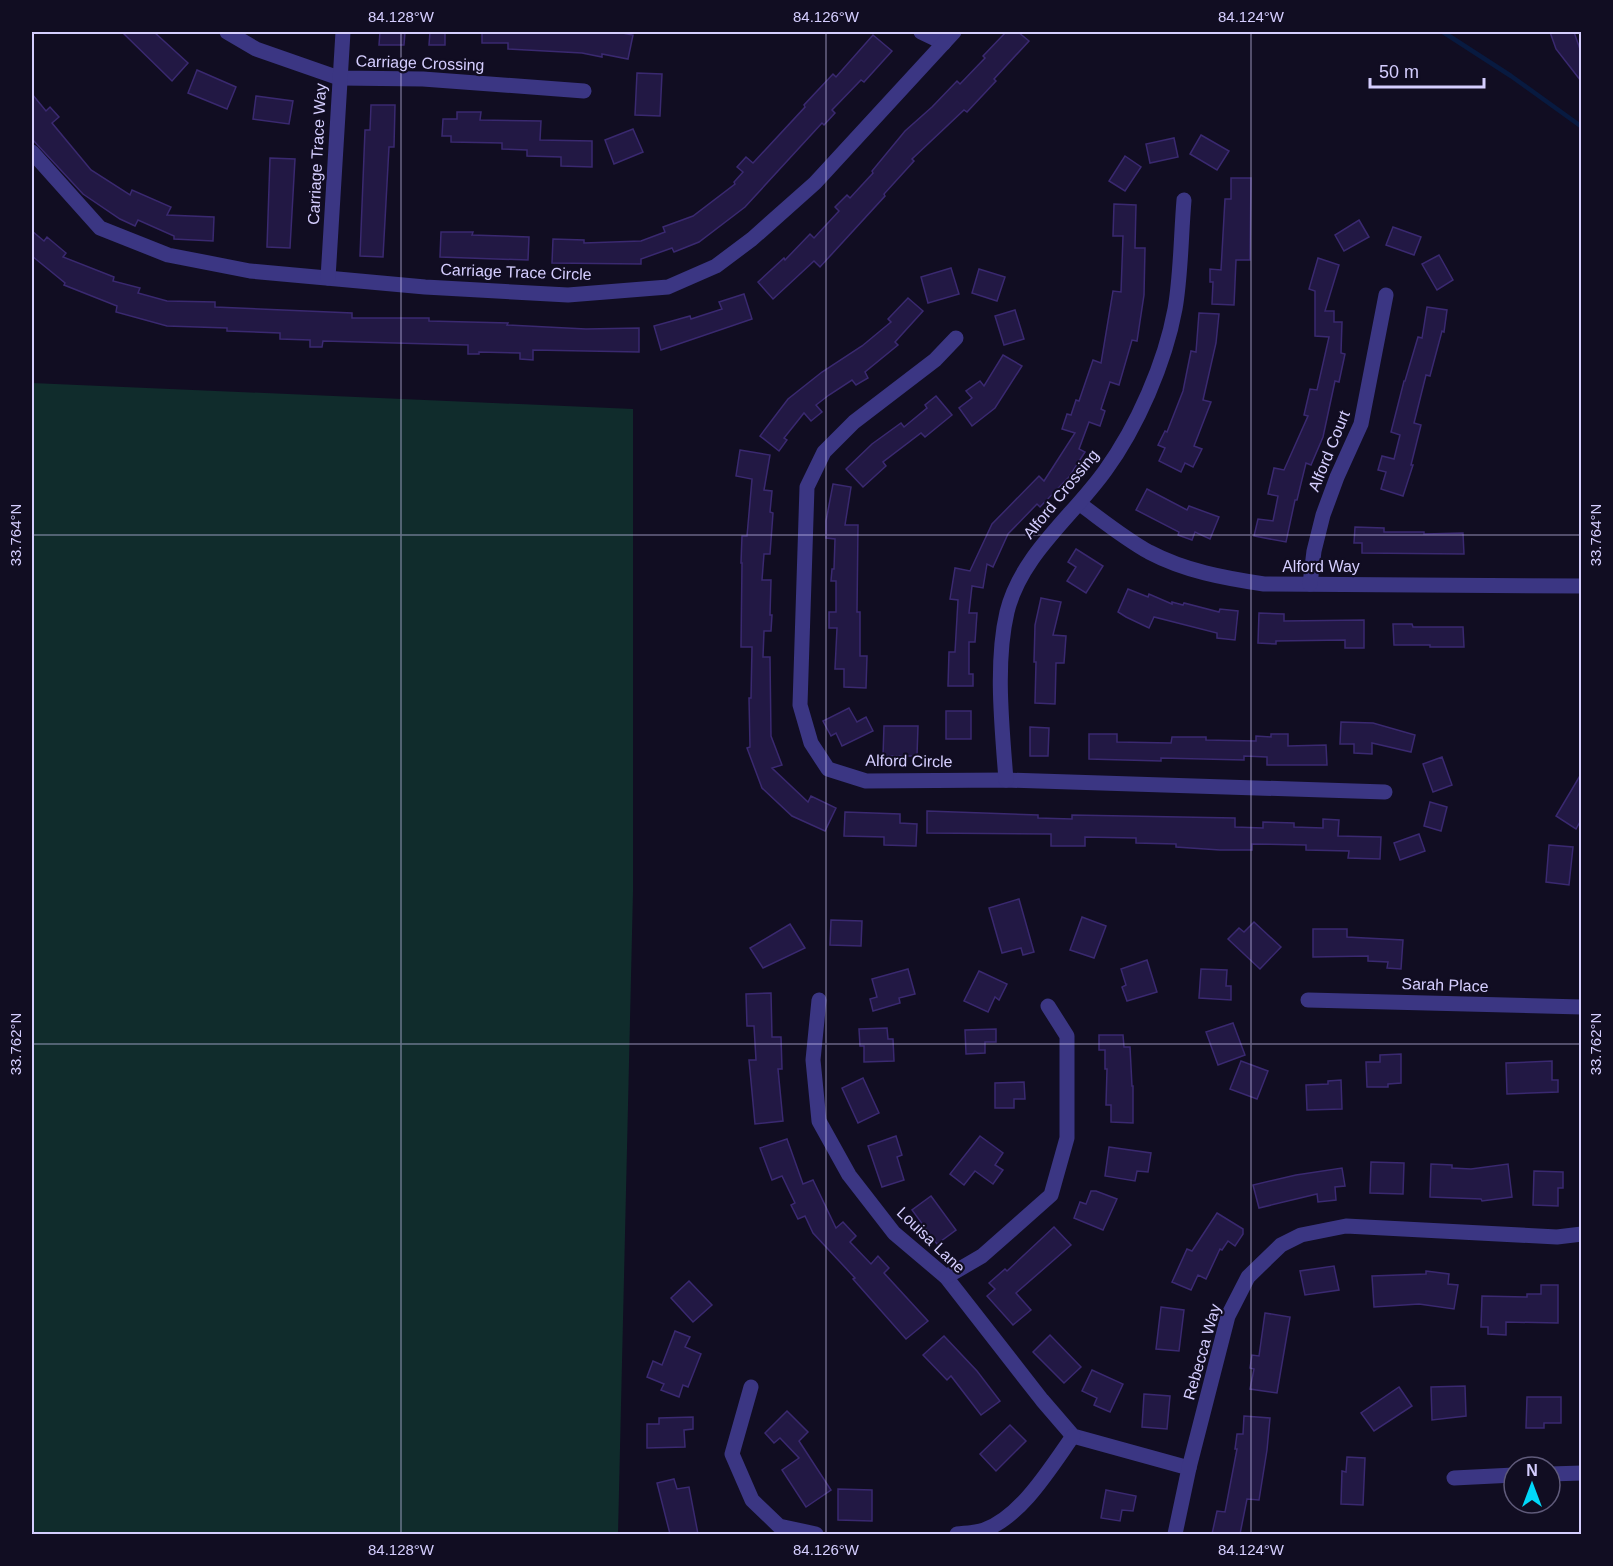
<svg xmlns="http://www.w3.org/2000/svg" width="1613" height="1566" viewBox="0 0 1613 1566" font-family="Arial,sans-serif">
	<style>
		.green { fill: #102c2c }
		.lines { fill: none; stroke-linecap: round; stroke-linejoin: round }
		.stream { stroke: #081a40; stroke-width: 4.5 }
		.building { fill: #221844; stroke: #3a2970; stroke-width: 1.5 }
		.minor { stroke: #3b3683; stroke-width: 15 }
		.ticks { fill: none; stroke: #d5ceff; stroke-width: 1.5; stroke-opacity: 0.45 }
		.labels { text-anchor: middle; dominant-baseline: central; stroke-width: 4.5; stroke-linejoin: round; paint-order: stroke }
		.street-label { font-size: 16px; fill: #d5ceff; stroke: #110d22 }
		.neatline { fill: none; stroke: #d5ceff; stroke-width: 2 }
		.ticks-label { font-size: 15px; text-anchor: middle; fill: #d5ceff }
	</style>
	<rect width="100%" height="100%" fill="#110d22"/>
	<!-- green -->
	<polygon class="green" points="32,383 633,409 633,891 618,1534 32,1534"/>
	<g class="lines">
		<!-- stream -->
		<polyline class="stream" points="1443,32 1511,76 1582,127"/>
	</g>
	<!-- building -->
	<g class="building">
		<polygon points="122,32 154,32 188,63 172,81"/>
		<polygon points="380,32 405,32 404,45 379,45"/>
		<polygon points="430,32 445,32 445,45 429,45"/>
		<polygon points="482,32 617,32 633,35 628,59 602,54 602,57 582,53 508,49 508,43 482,43"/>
		<polygon points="1006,32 1018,32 1029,41 994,79 996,81 967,112 964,110 912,159 914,161 884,194 885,196 820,267 814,261 773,299 758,282 784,258 785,260 810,234 814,238 839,211 835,207 847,195 850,198 873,173 872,171 905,131 932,107 957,81 960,84 985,58 983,56"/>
		<polygon points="1550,32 1574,32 1581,52 1581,81 1556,49"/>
		<polygon points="873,35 892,51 864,82 861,80 832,110 835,113 824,125 822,123 745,207 699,242 674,252 672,248 641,259 641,264 552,263 553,239 584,240 584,243 641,241 665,232 663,227 693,216 735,184 734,182 743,172 737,167 746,157 753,163 805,107 804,105 833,74 836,77"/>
		<polygon points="197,70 236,87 227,109 188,93"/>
		<polygon points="637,73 662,74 660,116 635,115"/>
		<polygon points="32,94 46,111 50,107 59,117 52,123 91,170 130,195 132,190 171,207 167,215 214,217 213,241 174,239 174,236 138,220 135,226 120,219 83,194 32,139"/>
		<polygon points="256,96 293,101 289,124 253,119"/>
		<polygon points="371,105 395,105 394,147 389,147 383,257 360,256 365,130 370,130"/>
		<polygon points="457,112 481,112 480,120 541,121 540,140 592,141 592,167 561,166 561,157 527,156 527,150 502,149 502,143 451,142 451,136 442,136 443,119 457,119"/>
		<polygon points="633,129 643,152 614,164 605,140"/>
		<polygon points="1201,135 1229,151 1217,170 1190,154"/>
		<polygon points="1174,138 1178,157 1150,163 1146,144"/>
		<polygon points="1125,156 1141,167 1125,191 1109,181"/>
		<polygon points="270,158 295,159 290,248 267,247"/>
		<polygon points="1231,178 1251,178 1250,260 1236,260 1234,305 1212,304 1213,282 1210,282 1210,269 1221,270 1225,199 1231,199"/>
		<polygon points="1114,204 1136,205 1135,248 1145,248 1144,295 1137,341 1132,340 1119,385 1110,382 1101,409 1105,411 1100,426 1089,422 1079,449 1085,452 1069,477 1040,507 1037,504 1008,534 993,567 987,564 983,588 972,586 969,613 977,613 975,642 969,642 969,674 973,674 973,686 948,686 949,652 955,652 958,600 950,599 955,568 970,571 992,524 1039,476 1044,481 1075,433 1062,429 1067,414 1071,415 1076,400 1079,401 1093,360 1101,363 1113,291 1121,292 1123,236 1113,236"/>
		<polygon points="1359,220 1369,237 1344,251 1335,235"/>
		<polygon points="1393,227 1421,237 1414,255 1386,245"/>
		<polygon points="32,231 44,241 47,237 66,253 63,257 114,277 113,281 140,288 138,293 167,301 215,302 215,307 352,313 352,318 429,318 429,321 508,323 507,325 586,329 639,328 639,352 533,350 533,360 520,359 520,353 479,352 479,354 468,354 468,345 323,341 322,347 310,347 310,340 280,339 280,333 227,331 227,328 167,326 116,312 117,306 64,285 65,283 32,256"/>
		<polygon points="441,232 473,232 472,235 529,237 528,260 440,257"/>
		<polygon points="1439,255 1453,280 1437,290 1422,264"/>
		<polygon points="1318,258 1339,265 1325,311 1334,311 1334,322 1342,322 1341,353 1345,354 1339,382 1335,381 1323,437 1311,465 1306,463 1297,500 1295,500 1286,542 1254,536 1258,519 1273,521 1278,496 1268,494 1274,468 1284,470 1308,416 1304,415 1310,389 1317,390 1329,337 1315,336 1315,291 1309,289"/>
		<polygon points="951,268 959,294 928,303 921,277"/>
		<polygon points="979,269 1005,277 997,301 972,293"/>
		<polygon points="744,294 752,319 661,350 654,326 690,316 691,319 722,309 719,302"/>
		<polygon points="908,298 923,311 895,342 898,345 865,372 868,378 856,385 852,380 829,395 816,405 822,412 811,421 804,413 784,438 787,440 779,451 760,436 788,399 822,372 862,346 891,322 888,319"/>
		<polygon points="1427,307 1447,310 1444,332 1442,331 1430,376 1426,375 1414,423 1421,425 1411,465 1413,465 1403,496 1381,489 1386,472 1378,470 1382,456 1394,459 1400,435 1391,432 1404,381 1405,381 1418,337 1422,338"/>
		<polygon points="1015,310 1024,339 1004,345 995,316"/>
		<polygon points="1199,313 1219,314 1216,343 1203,400 1211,402 1194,446 1202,449 1193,467 1185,463 1181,472 1159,461 1165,448 1158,445 1165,431 1167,432 1183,391 1191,351 1196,352"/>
		<polygon points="1003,355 1022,366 995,408 972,426 959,408 972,398 966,391 980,381 984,386"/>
		<polygon points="936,396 952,415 925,437 921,433 883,462 886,466 863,487 846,469 872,444 901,423 904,427 927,408 925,405"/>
		<polygon points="740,450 770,455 764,490 772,491 770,512 773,513 770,554 764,554 762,580 771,580 770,615 772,615 771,631 764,631 763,657 770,657 771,736 782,765 772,768 808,802 811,796 836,808 825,831 792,816 762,788 747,748 750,747 749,698 751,698 752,647 741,647 742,563 741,563 742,536 747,536 752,479 736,476"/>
		<polygon points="833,484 851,487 845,525 858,525 857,612 860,612 860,656 867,656 866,688 844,687 844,669 835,669 837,628 829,628 829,612 836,612 836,581 831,581 832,569 834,569 835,539 826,538 826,521"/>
		<polygon points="1147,489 1187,510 1189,506 1219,517 1210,539 1195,532 1192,540 1178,535 1179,532 1136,510"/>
		<polygon points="1355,527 1384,528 1384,532 1424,532 1424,534 1463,533 1464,554 1362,553 1362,543 1354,543"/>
		<polygon points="1076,549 1103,566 1086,593 1067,581 1076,567 1068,562"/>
		<polygon points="1128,589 1148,597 1149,594 1172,604 1172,602 1183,605 1184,603 1219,612 1220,609 1238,611 1235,640 1217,638 1217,633 1154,617 1149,628 1126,617 1118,612"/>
		<polygon points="1041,598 1061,602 1053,635 1066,636 1064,663 1056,663 1055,704 1035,703 1036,662 1034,662 1035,625"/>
		<polygon points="1259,613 1284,614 1284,621 1364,620 1364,648 1345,648 1345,640 1276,641 1276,644 1258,643"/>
		<polygon points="1393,624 1412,624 1413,627 1463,627 1464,647 1430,647 1430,645 1394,645"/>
		<polygon points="849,708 857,722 866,717 873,731 842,746 836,733 831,736 823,721"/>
		<rect x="946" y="711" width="25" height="28"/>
		<polygon points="1341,722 1373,723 1415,735 1411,752 1372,743 1372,754 1354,753 1354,744 1340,744"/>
		<polygon points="884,726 918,726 917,756 883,756"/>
		<polygon points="1030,727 1049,728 1048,756 1030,756"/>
		<polygon points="1089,734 1117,734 1117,742 1171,743 1172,737 1206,737 1206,740 1256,741 1256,736 1271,737 1271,734 1288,734 1288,746 1326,745 1327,765 1267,765 1267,757 1244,756 1244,760 1161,758 1161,761 1089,759"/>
		<polygon points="1442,757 1452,785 1433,792 1423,764"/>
		<polygon points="1581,774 1581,820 1576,829 1556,816"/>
		<polygon points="1430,802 1447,807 1441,831 1424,826"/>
		<polygon points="927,811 1038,815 1038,818 1072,819 1072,815 1235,818 1235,827 1263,828 1263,822 1294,823 1294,827 1323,828 1323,819 1339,820 1338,836 1381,837 1380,859 1348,858 1349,851 1306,850 1306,845 1252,844 1252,850 1220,850 1176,847 1176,844 1136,843 1136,838 1085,837 1085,846 1051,846 1051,834 927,833"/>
		<polygon points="845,812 900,814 900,823 917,824 916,846 884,845 884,837 844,836"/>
		<polygon points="1419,834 1425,851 1400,860 1394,843"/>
		<polygon points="1549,845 1573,847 1569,885 1546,882"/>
		<polygon points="1019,899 1034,952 1023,955 1021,948 1002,953 989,908"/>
		<polygon points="1082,917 1106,926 1094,958 1070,950"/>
		<polygon points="831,920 862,921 861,946 830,945"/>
		<polygon points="1254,922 1281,947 1260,969 1228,939 1239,928 1244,932"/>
		<polygon points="790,924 805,948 763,968 750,948"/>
		<polygon points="1313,929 1347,929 1347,937 1403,940 1401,969 1387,968 1388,962 1368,961 1368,956 1313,957"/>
		<polygon points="1147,960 1157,992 1127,1001 1122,987 1126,985 1121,969"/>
		<polygon points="908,969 915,994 899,998 900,1003 873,1011 870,999 877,997 872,979"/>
		<polygon points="1201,969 1227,970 1226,986 1231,986 1231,1000 1199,998"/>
		<polygon points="979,971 1007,984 999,1000 995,997 988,1012 964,1001"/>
		<polygon points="771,993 772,1037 781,1037 782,1069 778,1069 783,1121 755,1124 749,1060 756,1060 754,1026 747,1026 746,994"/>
		<polygon points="1233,1023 1245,1055 1218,1065 1206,1032"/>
		<polygon points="887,1028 888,1039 893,1039 894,1061 864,1062 864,1046 860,1046 859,1029"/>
		<polygon points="996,1029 996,1042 985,1042 985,1053 966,1054 965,1030"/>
		<polygon points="1099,1035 1123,1035 1124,1047 1130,1047 1132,1086 1133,1086 1133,1123 1111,1122 1111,1105 1106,1105 1107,1069 1105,1069 1105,1050 1099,1050"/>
		<polygon points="1401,1054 1401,1083 1388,1084 1388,1087 1367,1087 1366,1062 1380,1062 1380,1055"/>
		<polygon points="1241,1061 1268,1071 1257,1099 1230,1089"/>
		<polygon points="1552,1061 1552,1080 1558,1080 1558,1092 1507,1094 1506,1063"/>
		<polygon points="863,1078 879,1113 858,1123 842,1088"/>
		<polygon points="1341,1080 1342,1109 1307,1110 1306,1085 1328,1084 1328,1081"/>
		<polygon points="1024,1082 1025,1099 1014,1099 1014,1108 995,1108 995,1083"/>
		<polygon points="896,1136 902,1155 897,1157 904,1180 882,1187 868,1146"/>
		<polygon points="980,1136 1003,1153 995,1165 1003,1170 993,1184 975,1171 964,1185 950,1174"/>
		<polygon points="787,1139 803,1184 813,1180 836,1228 843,1222 856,1236 850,1242 871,1264 878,1256 889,1268 884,1273 928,1321 906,1339 853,1279 855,1278 813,1233 805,1216 798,1219 791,1205 795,1203 782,1176 772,1180 760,1148"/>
		<polygon points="1109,1147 1151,1153 1148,1172 1137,1171 1135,1181 1105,1176"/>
		<polygon points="1371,1162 1404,1163 1403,1194 1370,1193"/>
		<polygon points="1431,1164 1452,1165 1452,1168 1471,1169 1508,1164 1512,1197 1482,1201 1481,1199 1430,1197"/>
		<polygon points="1342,1168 1345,1186 1335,1187 1336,1200 1318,1202 1317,1194 1259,1208 1253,1185 1296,1175"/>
		<polygon points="1534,1171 1563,1172 1563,1188 1558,1188 1558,1206 1533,1205"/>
		<polygon points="1091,1191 1096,1191 1117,1199 1103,1230 1074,1218 1080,1202 1086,1204"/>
		<polygon points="931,1196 956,1230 937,1244 912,1210"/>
		<polygon points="1217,1213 1243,1229 1243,1234 1235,1246 1228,1241 1222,1250 1220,1249 1206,1279 1198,1275 1191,1290 1172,1282 1187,1249 1192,1251"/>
		<polygon points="1054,1227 1071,1245 1016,1293 1031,1310 1013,1325 987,1296 995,1289 989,1283 1005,1269 1007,1271"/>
		<polygon points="1334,1266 1339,1290 1305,1295 1300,1271"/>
		<polygon points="1426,1271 1449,1274 1448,1284 1458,1285 1454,1309 1419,1304 1374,1307 1372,1276 1426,1274"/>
		<polygon points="689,1281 712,1305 693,1322 671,1298"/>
		<polygon points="1541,1285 1558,1285 1558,1323 1506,1322 1506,1335 1488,1334 1488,1327 1481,1327 1482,1296 1527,1297 1527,1294 1541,1294"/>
		<polygon points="1161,1307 1184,1310 1179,1351 1156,1349"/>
		<polygon points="1265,1313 1290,1317 1277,1393 1250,1389 1254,1369 1250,1368 1252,1355 1259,1356"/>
		<polygon points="675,1331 690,1337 685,1347 701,1354 688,1387 683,1385 679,1397 661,1390 664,1384 647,1377 653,1361 662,1365"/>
		<polygon points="1050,1335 1081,1367 1064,1383 1033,1352"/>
		<polygon points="944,1336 977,1371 1000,1401 981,1415 951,1376 947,1380 923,1355"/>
		<polygon points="1092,1370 1123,1384 1110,1412 1094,1405 1097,1398 1082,1391"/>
		<polygon points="1465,1386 1466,1416 1432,1420 1431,1387"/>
		<polygon points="1399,1387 1412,1406 1374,1431 1361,1413"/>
		<polygon points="1144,1394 1170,1396 1167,1429 1142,1427"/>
		<polygon points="1527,1397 1561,1397 1561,1423 1544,1423 1544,1428 1526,1428"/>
		<polygon points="787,1411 808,1432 799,1441 831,1490 806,1507 782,1470 799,1458 780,1438 774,1443 765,1433"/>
		<polygon points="1244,1416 1270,1418 1267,1450 1259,1500 1247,1499 1240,1534 1212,1534 1217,1511 1225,1512 1237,1449 1235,1449 1237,1434 1243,1434"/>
		<polygon points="693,1417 693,1429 684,1430 685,1447 647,1448 647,1424 659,1424 659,1418"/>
		<polygon points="1010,1425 1026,1441 996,1471 980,1454"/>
		<polygon points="1347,1457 1365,1458 1363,1505 1341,1504 1342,1471 1346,1472"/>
		<polygon points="674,1479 677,1489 689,1487 698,1534 670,1534 657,1483"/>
		<polygon points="838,1489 872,1490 872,1521 838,1520"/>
		<polygon points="1106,1490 1136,1496 1133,1511 1122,1510 1120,1521 1101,1518"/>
	</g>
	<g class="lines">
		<!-- minor -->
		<g class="minor">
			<polyline points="227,32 256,49 339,78 423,79 584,91"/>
			<polyline points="921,32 944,43"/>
			<polyline points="32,152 100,228 168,255 250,271 425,287 568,295 668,287 716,266 752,239 815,183 954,32"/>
			<polyline points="328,278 343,32"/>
			<polyline points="956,338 935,360 854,422 824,452 807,487 800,705 811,743 828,769 866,781 1006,780 1385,792"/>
			<path d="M 1080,504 C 1102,520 1124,538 1149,552 C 1185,571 1224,578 1264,584 L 1582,586"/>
			<polyline points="1310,584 1314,551 1323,515 1337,477 1361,424 1386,295"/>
			<path d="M 1006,780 C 1002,727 995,663 1007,612 C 1021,555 1072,517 1105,471 C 1137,427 1165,363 1175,309 C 1181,275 1181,235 1184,200"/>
			<polyline points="819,1000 813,1060 819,1121 849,1175 894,1233 946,1277 1042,1400 1073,1436 1189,1468"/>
			<polyline points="1308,1000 1582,1007"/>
			<polyline points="946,1277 982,1256 1051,1195 1067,1138 1067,1036 1048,1006"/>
			<polyline points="751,1387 732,1454 752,1500 779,1526 816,1534"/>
			<polyline points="1550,1474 1582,1473"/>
			<polyline points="1454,1478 1514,1475"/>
			<path d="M 957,1534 C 965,1533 976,1533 984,1530 C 1021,1517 1051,1467 1073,1436"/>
			<polyline points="1175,1534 1189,1468 1228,1316 1248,1277 1281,1245 1301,1235 1346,1226 1557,1237 1582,1234"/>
		</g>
	</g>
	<!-- ticks -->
	<path class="ticks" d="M 401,32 L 401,1534M 826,32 L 826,1534M 1251,32 L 1251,1534M 32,535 L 1582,535M 32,1044 L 1582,1044"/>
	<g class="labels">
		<!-- street labels -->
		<g class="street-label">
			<text transform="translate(420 63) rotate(2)">Carriage Crossing</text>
			<text transform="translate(317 154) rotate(-87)">Carriage Trace Way</text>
			<text transform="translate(516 272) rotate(2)">Carriage Trace Circle</text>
			<text transform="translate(1329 451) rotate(-68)">Alford Court</text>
			<text transform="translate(1061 494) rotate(-51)">Alford Crossing</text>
			<text x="1321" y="566">Alford Way</text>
			<text transform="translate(909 761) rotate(1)">Alford Circle</text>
			<text transform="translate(1445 985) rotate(2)">Sarah Place</text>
			<text transform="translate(931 1240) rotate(44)">Louisa Lane</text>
			<text transform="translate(1202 1352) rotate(-74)">Rebecca Way</text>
		</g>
	</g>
	<!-- border -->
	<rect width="1613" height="1566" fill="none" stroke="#110d22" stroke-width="66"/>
	<!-- north arrow -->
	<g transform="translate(1532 1485)"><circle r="28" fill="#110d22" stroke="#5f5a7a" stroke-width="1.5"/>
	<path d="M0-4.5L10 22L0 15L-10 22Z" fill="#00d8f9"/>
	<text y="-9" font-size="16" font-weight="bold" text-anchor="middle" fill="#d5ceff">N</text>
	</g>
	<!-- scale -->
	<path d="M1370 78v9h114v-9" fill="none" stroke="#d5ceff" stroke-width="3"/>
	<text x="1379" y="78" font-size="18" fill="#d5ceff" stroke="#110d22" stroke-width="4.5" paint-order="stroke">50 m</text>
	<rect x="33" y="33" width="1547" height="1500" class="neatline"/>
	<g class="ticks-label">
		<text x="401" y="22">84.128°W</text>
		<text x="826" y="22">84.126°W</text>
		<text x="1251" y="22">84.124°W</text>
		<text transform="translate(16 535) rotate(-90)" y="5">33.764°N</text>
		<text transform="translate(1596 535) rotate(-90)" y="5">33.764°N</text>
		<text transform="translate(16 1044) rotate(-90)" y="5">33.762°N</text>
		<text transform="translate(1596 1044) rotate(-90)" y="5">33.762°N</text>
		<text x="401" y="1555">84.128°W</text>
		<text x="826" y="1555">84.126°W</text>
		<text x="1251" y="1555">84.124°W</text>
	</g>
</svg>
